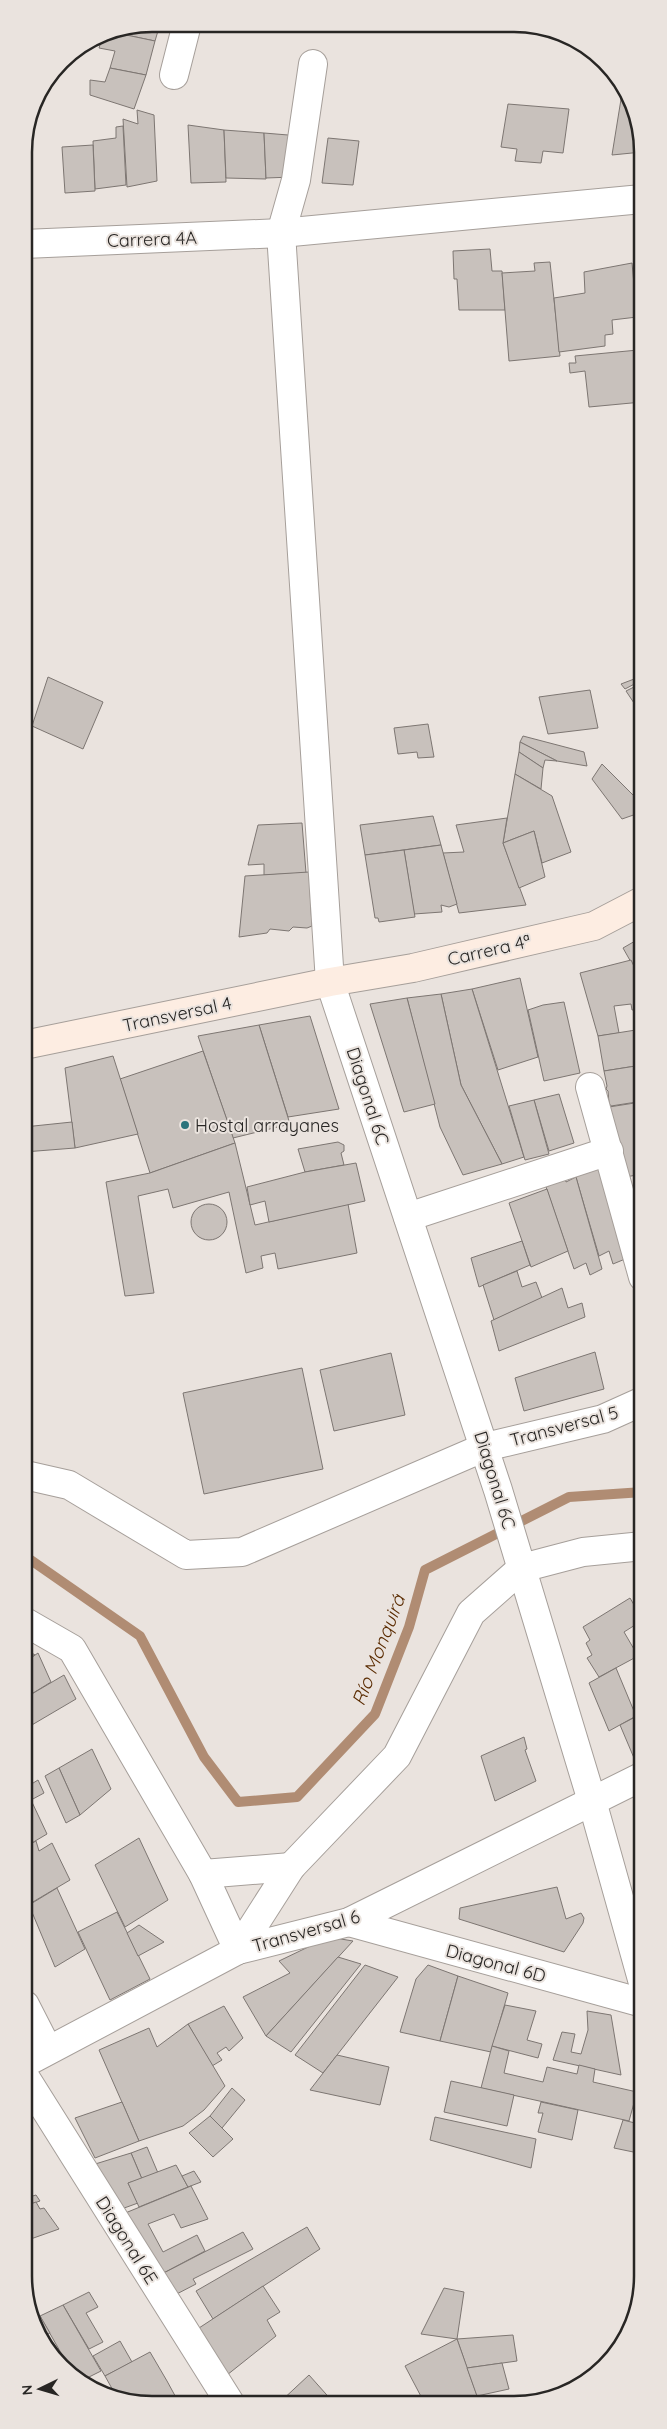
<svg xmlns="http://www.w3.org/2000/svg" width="667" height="2429" viewBox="0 0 667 2429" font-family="Quicksand,sans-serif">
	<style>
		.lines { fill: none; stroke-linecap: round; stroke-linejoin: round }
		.stream { stroke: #b08c73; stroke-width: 10 }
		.building { fill: #c8c1bc; stroke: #7d7672 }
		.street-casing { stroke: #a69f9a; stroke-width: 30 }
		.secondary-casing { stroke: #a69f9a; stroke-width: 30 }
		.street { stroke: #fff; stroke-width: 28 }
		.secondary { stroke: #fdede2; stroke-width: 28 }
		.poi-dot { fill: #2b747c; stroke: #eae3de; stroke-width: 2 }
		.labels { text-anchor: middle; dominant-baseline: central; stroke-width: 4; stroke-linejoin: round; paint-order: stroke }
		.street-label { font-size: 18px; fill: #282624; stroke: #eae3de }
		.poi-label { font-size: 18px; fill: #282624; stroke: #eae3de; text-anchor: start }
		.water-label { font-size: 19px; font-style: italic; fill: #5a2b00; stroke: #eae3de }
		.rim { fill: none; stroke: #282624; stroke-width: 2.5 }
	</style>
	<rect width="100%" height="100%" fill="#eae3de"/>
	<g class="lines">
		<!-- stream -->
		<polyline class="stream" points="25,1556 140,1636 204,1757 238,1802 297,1797 375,1714 409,1627 425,1570 569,1497 643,1492"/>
	</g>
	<!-- building -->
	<g class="building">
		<polygon points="153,24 160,24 155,41 112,32"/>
		<polygon points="112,32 155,41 146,75 110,68 115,51 99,48 104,33"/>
		<polygon points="110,68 146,75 134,109 90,95 90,80 105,82"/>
		<polygon points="627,92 642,136 642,152 612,155 622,93"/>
		<polygon points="508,104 569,109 563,153 543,151 541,163 515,161 517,149 501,147"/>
		<polygon points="137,110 154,115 157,181 127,187 123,119 138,124"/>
		<polygon points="188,125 224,130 226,182 191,183"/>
		<polygon points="123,126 126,185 95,189 93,141 116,138 116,127"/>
		<polygon points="224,130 264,133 266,179 226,178"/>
		<polygon points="264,133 300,136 293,177 266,178"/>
		<polygon points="328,138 359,141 353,185 322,183"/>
		<polygon points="93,145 95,191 65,193 62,147"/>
		<polygon points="490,249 492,271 502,271 505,310 459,310 457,279 454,279 453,251"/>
		<polygon points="550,262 560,356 509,361 502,273 535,271 534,263"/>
		<polygon points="632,263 637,317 612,320 613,334 605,335 605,346 559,352 554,298 585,293 584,272"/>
		<polygon points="638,350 642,402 589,407 585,371 570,373 569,363 576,363 575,356"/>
		<polygon points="642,676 642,680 625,689 621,684"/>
		<polygon points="48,677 103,702 83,749 32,726"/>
		<polygon points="642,683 642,715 626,691"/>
		<polygon points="590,690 598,728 548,734 539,697"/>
		<polygon points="24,721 32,723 24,748"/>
		<polygon points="428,724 434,757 418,758 417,752 398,754 394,728"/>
		<polygon points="523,736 584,752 587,766 557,761 520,742"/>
		<polygon points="520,742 557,761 545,760 543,768 519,752"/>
		<polygon points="519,752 543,768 541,789 515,774"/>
		<polygon points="602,764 642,804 642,812 622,819 592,779"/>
		<polygon points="515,774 552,796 571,852 542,863 534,831 503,843"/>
		<polygon points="433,816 441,845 365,855 360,825"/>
		<polygon points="507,818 503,843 526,905 459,913 443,853 464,852 456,825"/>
		<polygon points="302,823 306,873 264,875 264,864 248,865 258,825"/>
		<polygon points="534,831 545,877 519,888 503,843"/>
		<polygon points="441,845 457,904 449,907 441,905 442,912 414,914 404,850"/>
		<polygon points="404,850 415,917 379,922 378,918 375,918 365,855"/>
		<polygon points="309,872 312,926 307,928 293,927 289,931 270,929 267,933 239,937 245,876"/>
		<polygon points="642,937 642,968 636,971 623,948"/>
		<polygon points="631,960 642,983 642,1009 632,1010 631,1004 614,1006 619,1033 598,1036 580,973"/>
		<polygon points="520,978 538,1057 498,1070 472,989"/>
		<polygon points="472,989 524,1157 502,1164 461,1085 441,994"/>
		<polygon points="441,994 461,1085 502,1164 463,1175 440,1127 407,998"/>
		<polygon points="407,998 435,1104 404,1112 370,1004"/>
		<polygon points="564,1002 580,1073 544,1081 528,1010 543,1005"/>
		<polygon points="310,1016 339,1109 288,1117 259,1025"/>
		<polygon points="259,1025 290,1124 233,1138 198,1036"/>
		<polygon points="642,1029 642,1065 604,1071 598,1036"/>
		<polygon points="203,1051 235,1143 150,1173 120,1079"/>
		<polygon points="113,1056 138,1134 75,1148 65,1068"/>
		<polygon points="642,1065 643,1101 611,1106 609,1103 608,1091 606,1089 607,1086 604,1071"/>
		<polygon points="559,1094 574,1143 549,1151 534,1100"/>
		<polygon points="534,1100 549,1154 525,1160 509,1106"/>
		<polygon points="641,1102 643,1174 625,1177 609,1107"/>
		<polygon points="72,1122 75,1148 24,1152 24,1127"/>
		<polygon points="338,1142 344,1145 344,1151 341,1153 344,1165 305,1172 298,1149"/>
		<polygon points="235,1143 255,1225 348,1204 357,1253 278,1269 275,1253 261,1256 263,1268 246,1273 229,1192 173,1208 168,1189 138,1196 154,1293 125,1296 106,1182 150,1173"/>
		<polygon points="356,1163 365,1201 269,1222 265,1201 250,1205 247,1187 305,1172"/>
		<polygon points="604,1167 630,1257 613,1264 609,1251 599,1256 575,1174"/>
		<polygon points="576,1177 602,1269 590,1275 586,1263 574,1269 546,1187 565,1178 566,1182"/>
		<polygon points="547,1189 568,1251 531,1267 509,1203"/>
		<circle cx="209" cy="1222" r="18"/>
		<polygon points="522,1241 530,1265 479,1287 471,1258"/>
		<polygon points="517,1271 522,1287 536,1282 542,1298 494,1320 483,1285"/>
		<polygon points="562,1288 568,1308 582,1303 585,1317 499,1351 491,1321"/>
		<polygon points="595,1352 604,1389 524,1411 515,1378"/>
		<polygon points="391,1353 405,1415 334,1431 320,1370"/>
		<polygon points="302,1368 323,1469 204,1494 183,1393"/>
		<polygon points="630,1598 643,1620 624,1632 638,1656 599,1677 587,1658 592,1655 586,1643 590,1640 583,1627"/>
		<polygon points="25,1649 35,1655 25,1662"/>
		<polygon points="38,1653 51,1682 25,1698 25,1662"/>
		<polygon points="616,1668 636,1716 609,1731 589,1683"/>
		<polygon points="64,1675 76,1699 25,1729 25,1698"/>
		<polygon points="643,1688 643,1703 636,1691"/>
		<polygon points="643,1713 643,1754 634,1758 620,1725"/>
		<polygon points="524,1737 527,1749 525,1750 536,1781 495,1801 481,1756"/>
		<polygon points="92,1749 111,1789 80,1815 59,1768"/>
		<polygon points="59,1768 80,1815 66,1823 45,1776"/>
		<polygon points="38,1780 44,1793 31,1800 47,1834 25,1847 25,1788"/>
		<polygon points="139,1838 168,1900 125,1927 95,1865"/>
		<polygon points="36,1841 39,1851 52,1843 70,1880 26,1906 25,1847"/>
		<polygon points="557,1887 566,1919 581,1913 584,1918 583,1923 564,1952 459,1919 460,1908"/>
		<polygon points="57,1888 85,1949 55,1967 29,1905"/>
		<polygon points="117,1912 150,1979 110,2000 78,1932"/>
		<polygon points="139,1925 164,1942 138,1956 127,1933"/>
		<polygon points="329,1937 353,1941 266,2036 243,1997 290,1973 279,1961"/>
		<polygon points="338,1957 361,1964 291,2052 266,2036"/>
		<polygon points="365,1965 398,1977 323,2073 295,2055"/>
		<polygon points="428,1965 458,1976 440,2041 400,2032 416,1979"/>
		<polygon points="458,1976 508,1993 491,2052 440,2041"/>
		<polygon points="505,2005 536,2011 527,2040 542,2044 538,2058 492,2046"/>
		<polygon points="224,2006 243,2038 229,2051 226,2047 217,2053 222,2060 212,2066 188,2024"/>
		<polygon points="587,2011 611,2015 621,2075 553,2060 562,2032 575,2034 571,2052 581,2054 588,2030"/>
		<polygon points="188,2024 225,2086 204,2110 183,2126 139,2141 99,2050 149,2028 157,2047"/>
		<polygon points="492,2046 509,2051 504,2073 543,2082 547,2067 577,2074 579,2065 595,2069 593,2082 637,2092 629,2121 481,2088"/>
		<polygon points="337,2055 389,2067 380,2105 310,2090"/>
		<polygon points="451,2081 514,2095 507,2126 444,2112"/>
		<polygon points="232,2088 245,2100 222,2128 210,2116"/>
		<polygon points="122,2102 139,2141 95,2158 75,2118"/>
		<polygon points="541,2102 578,2110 572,2140 538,2132 543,2113 538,2113"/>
		<polygon points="210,2116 233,2139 213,2157 189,2133"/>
		<polygon points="435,2117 536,2139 531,2168 430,2140"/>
		<polygon points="623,2120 643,2125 643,2154 614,2148"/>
		<polygon points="147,2147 158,2173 142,2179 131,2153"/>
		<polygon points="131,2153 142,2179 128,2183 138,2203 116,2211 92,2165"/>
		<polygon points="176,2165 188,2187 139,2207 128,2183"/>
		<polygon points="194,2171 201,2182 188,2187 182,2176"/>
		<polygon points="191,2186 208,2219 181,2228 174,2214 148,2224 163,2252 197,2235 205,2251 156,2277 118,2216"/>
		<polygon points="36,2195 40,2201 25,2206 25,2196 26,2198"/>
		<polygon points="36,2202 40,2209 44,2208 59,2229 25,2241 25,2206"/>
		<polygon points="307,2227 320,2249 213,2319 196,2291"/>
		<polygon points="243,2232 253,2249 193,2279 196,2284 169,2298 156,2277"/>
		<polygon points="263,2286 280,2312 267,2320 276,2336 227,2375 199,2328"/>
		<polygon points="444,2288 464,2292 457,2339 421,2334"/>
		<polygon points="89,2292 98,2307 86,2313 103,2342 89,2349 63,2305"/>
		<polygon points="63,2305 101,2371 89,2377 94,2385 73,2374 40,2316"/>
		<polygon points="40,2316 50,2333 40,2338 33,2320"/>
		<polygon points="513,2335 517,2361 467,2368 457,2339"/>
		<polygon points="457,2339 480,2404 425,2404 405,2366"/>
		<polygon points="120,2341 132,2362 105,2376 93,2356"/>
		<polygon points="150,2352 167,2381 179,2403 127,2403 115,2394 105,2376"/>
		<polygon points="502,2363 509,2389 477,2396 467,2368"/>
		<polygon points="309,2375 334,2403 279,2403"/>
		<polygon points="421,2396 425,2404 408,2404"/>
	</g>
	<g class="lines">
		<defs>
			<g id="street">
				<polyline points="313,64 296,180 281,233 330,982 498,1490 592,1801 643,1983"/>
				<polyline points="174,75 187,24"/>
				<polyline points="24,244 281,233 642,199"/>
				<polyline points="590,1087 643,1277"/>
				<polyline points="408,1217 609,1151"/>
				<polyline points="25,1475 69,1485 186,1555 242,1552 485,1447 603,1419 643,1401"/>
				<polyline points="25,1622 72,1649 203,1874 238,1950"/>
				<polyline points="203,1874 291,1867"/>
				<polyline points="349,1922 643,2003"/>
				<polyline points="238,1950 291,1867 397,1756 471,1613 522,1568 583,1552 643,1546"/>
				<polyline points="25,2005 48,2050"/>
				<polyline points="25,2063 238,1950 349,1922 643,1776"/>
				<polyline points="25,2077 230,2403"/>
			</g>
			<polyline id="secondary" points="24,1045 330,982 413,968 594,926 642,901"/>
		</defs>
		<!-- street casing -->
		<use href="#street" class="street-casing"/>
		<!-- secondary casing -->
		<use href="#secondary" class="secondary-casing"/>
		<!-- street -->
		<use href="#street" class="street"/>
		<!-- secondary -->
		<use href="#secondary" class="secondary"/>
	</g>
	<!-- markers -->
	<circle class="poi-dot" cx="185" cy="1125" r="5"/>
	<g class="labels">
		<!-- street labels -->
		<g class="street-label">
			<text transform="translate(152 239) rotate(-2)">Carrera 4A</text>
			<text transform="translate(489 950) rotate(-13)">Carrera 4ª</text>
			<text transform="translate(177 1014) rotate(-12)">Transversal 4</text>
			<text transform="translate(368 1096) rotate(72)">Diagonal 6C</text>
			<text transform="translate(564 1426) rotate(-15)">Transversal 5</text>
			<text transform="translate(495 1480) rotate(73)">Diagonal 6C</text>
			<text transform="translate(306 1931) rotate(-16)">Transversal 6</text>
			<text transform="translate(496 1963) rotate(15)">Diagonal 6D</text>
			<text transform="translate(127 2240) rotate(58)">Diagonal 6E</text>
		</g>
		<!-- poi labels -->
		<g class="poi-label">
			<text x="195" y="1125">Hostal arrayanes</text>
		</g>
		<!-- water labels -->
		<g class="water-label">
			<text transform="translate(378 1650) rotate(-69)">Río Monquirá</text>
		</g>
	</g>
	<!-- crop -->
	<path d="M0 0H667V2429H0ZM152 32H514A120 120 0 0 1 634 152V2276A120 120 0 0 1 514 2396H152A120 120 0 0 1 32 2276V152A120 120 0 0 1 152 32Z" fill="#eae3de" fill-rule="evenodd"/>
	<path class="rim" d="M152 32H514A120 120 0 0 1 634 152V2276A120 120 0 0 1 514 2396H152A120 120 0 0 1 32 2276V152A120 120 0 0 1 152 32Z"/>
	<!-- north arrow -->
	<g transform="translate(40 2389) rotate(265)" stroke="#eae3de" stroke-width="4" paint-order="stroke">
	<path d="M0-4L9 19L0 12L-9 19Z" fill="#282624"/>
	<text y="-8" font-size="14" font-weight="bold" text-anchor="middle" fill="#282624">N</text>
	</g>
</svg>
